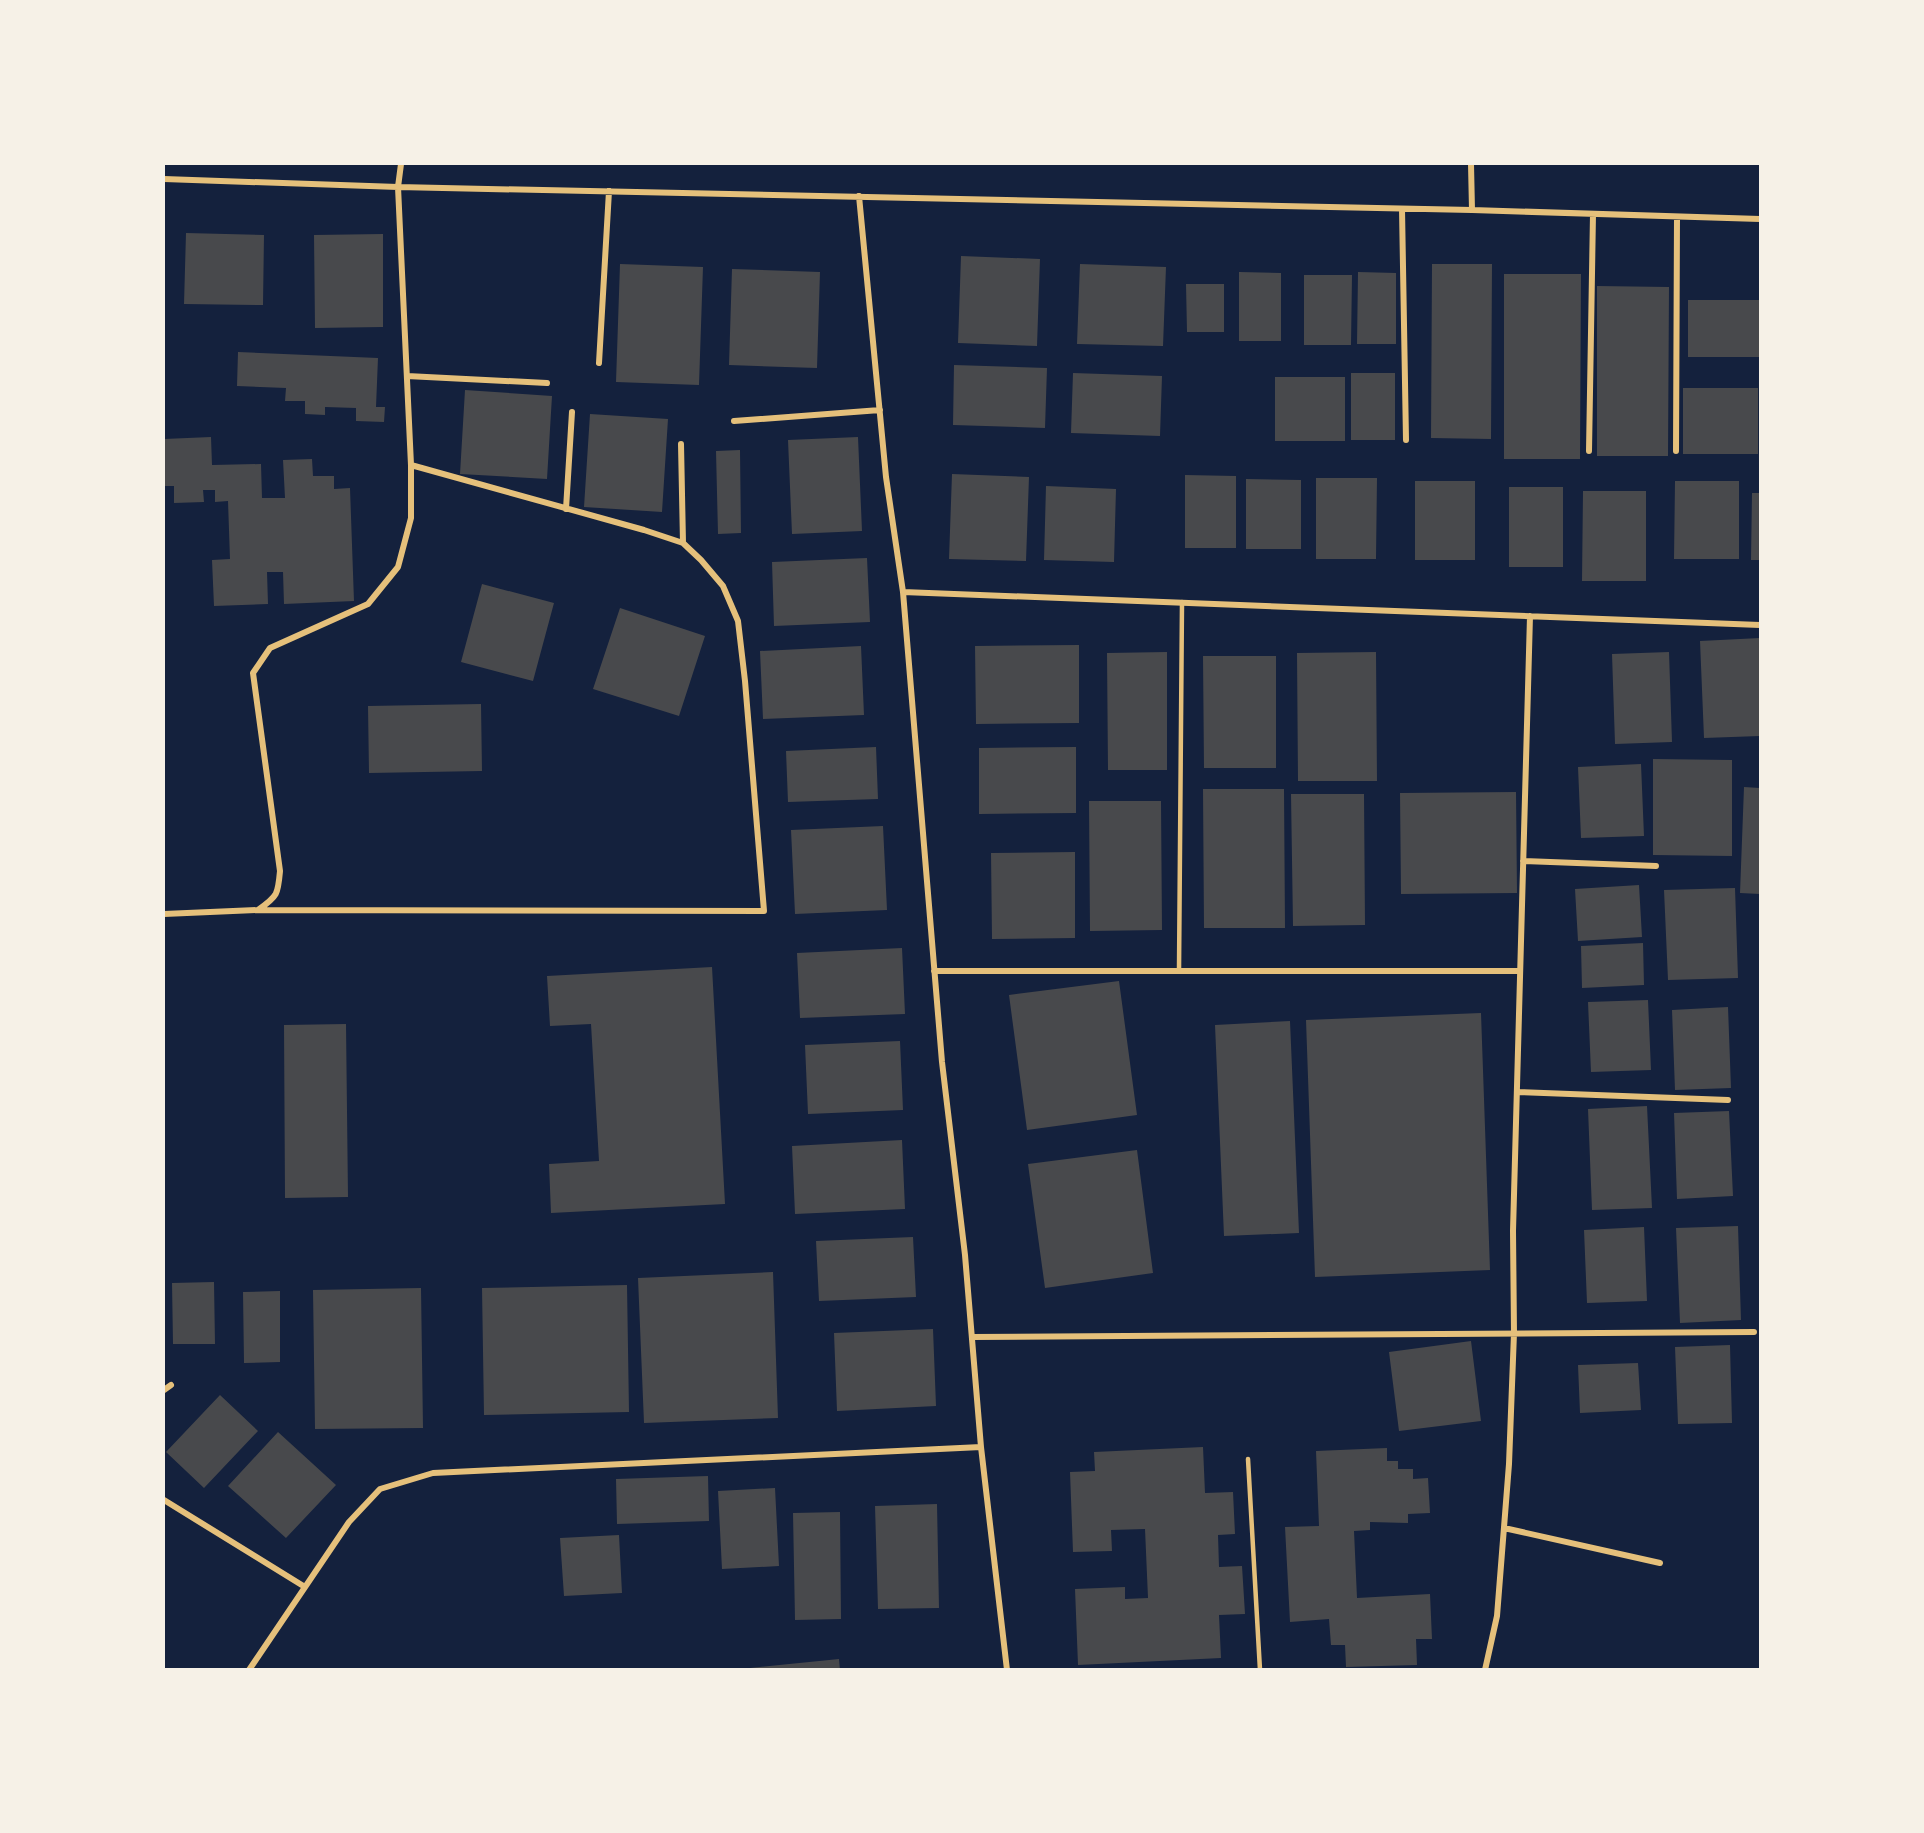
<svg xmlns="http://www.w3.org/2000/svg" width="1924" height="1833" viewBox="0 0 1924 1833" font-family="Lato,sans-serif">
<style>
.building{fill:#48494c}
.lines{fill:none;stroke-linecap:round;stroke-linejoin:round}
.service{stroke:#e5c07b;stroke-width:4.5}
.minor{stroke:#e5c07b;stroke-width:6}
</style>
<rect width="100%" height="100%" fill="#14213d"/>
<path class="building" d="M186 233 264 235 263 305 184 304Z
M383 234V327L315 328 314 235Z
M961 256 1040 259 1037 346 958 343Z
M620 264 703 267 699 385 616 382Z
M1080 264 1166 267 1163 346 1077 344Z
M1432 264H1492L1491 439 1431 438Z
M732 269 820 272 817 368 729 365Z
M1239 272 1281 273V341H1239Z
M1358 272 1396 273V344H1357Z
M1504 274H1581L1580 459H1504Z
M1304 275H1352L1351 345H1304Z
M1186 284H1224V332H1187Z
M1597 286 1669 287 1668 456H1597Z
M1688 300H1760V357H1688Z
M238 352 378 358 376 407H385L384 422 356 421V408L325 407V415L305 414V401H285L286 388 237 386Z
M954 365 1047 368 1045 428 953 425Z
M1073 373 1162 376 1160 436 1071 433Z
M1351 373H1395V440H1351Z
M1275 377H1345V441H1275Z
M1683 388H1758V454H1683Z
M465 390 552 396 547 479 460 474Z
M590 414 668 419 662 512 584 507Z
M211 437 212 465 261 464 262 498H285L283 460 312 459 313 476H334V489L350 488 354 601 284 604 283 572H267L268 604 214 606 212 560 230 559 228 501 215 502V490H203L204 502 174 503V486H164V439Z
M858 437 862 531 792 534 788 440Z
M740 450 741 533 718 534 716 451Z
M952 474 1029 477 1026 561 949 559Z
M1185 475 1236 476V548H1185Z
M1316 478H1377L1376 559H1316Z
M1246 479 1301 480V549H1246Z
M1415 481H1475V560H1415Z
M1675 481H1739V559H1674Z
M1046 486 1116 489 1114 562 1044 560Z
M1509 487H1563V567H1509Z
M1583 491H1646V581H1582Z
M1752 493H1760V560H1751Z
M867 558 870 622 774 626 772 562Z
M482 584 554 603 533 681 461 662Z
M620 608 705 636 679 716 593 689Z
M1760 638V736L1704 738 1700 641Z
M1079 645V723L976 724 975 646Z
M861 646 864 715 763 719 760 651Z
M1167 652V770H1108L1107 653Z
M1376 652 1377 781H1298L1297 653Z
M1669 652 1672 742 1615 744 1612 654Z
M1203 656H1276V768H1204Z
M481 704 482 771 369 773 368 706Z
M876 747 878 799 788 802 786 751Z
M1076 747V813L979 814V748Z
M1653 759 1732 760V856L1653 855Z
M1641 764 1644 836 1581 838 1578 767Z
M1744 787 1760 788V894L1740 893Z
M1203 789H1284L1285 928H1204Z
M1516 792 1517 893 1401 894 1400 793Z
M1291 794H1364L1365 925 1293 926Z
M1089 801H1161L1162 930 1090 931Z
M883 826 887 910 795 914 791 830Z
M1075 852V938L992 939 991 853Z
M1639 885 1642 937 1578 941 1575 889Z
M1735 888 1738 978 1668 980 1664 890Z
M1643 943 1644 985 1582 988 1581 946Z
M902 948 905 1014 800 1018 797 953Z
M712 967 725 1204 551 1213 549 1164 599 1161 591 1024 550 1026 547 976Z
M1119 981 1137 1115 1027 1130 1009 995Z
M1648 1000 1651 1070 1591 1072 1588 1002Z
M1728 1007 1731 1088 1675 1090 1672 1010Z
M1481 1013 1490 1270 1315 1277 1306 1020Z
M1290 1021 1299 1233 1224 1236 1215 1025Z
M346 1024 348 1197 285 1198 284 1025Z
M900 1041 903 1110 808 1114 805 1045Z
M1647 1106 1652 1208 1592 1210 1588 1109Z
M1729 1111 1733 1196 1677 1199 1674 1113Z
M902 1140 905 1209 795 1214 792 1146Z
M1137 1150 1153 1273 1045 1288 1028 1164Z
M1738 1226 1741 1320 1680 1323 1676 1228Z
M1644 1227 1647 1301 1587 1303 1584 1230Z
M913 1237 916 1297 819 1301 816 1241Z
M773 1272 778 1418 644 1423 638 1278Z
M214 1282 215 1344H173L172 1283Z
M627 1285 629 1412 484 1415 482 1288Z
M421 1288 423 1428 315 1429 313 1290Z
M280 1291V1362L244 1363 243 1292Z
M933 1329 936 1406 837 1411 834 1333Z
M1471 1341 1481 1421 1399 1431 1389 1352Z
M1730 1345 1732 1423 1678 1424 1675 1347Z
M1638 1363 1641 1410 1580 1413 1578 1365Z
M220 1395 258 1431 204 1488 166 1452Z
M278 1432 336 1485 286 1538 228 1486Z
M1203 1447 1205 1493 1233 1492 1235 1534 1218 1535 1219 1567 1242 1566 1245 1614 1219 1615 1221 1658 1078 1665 1075 1589 1125 1587V1599L1148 1598 1145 1529 1111 1530 1112 1551 1073 1552 1070 1472 1095 1471 1094 1452Z
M1387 1448V1461H1398V1469H1413V1479L1428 1478 1430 1513 1408 1514V1523L1370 1522V1530L1354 1531 1357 1598 1430 1594 1432 1639H1416L1417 1665 1346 1667 1345 1645H1331L1329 1619 1290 1622 1285 1527 1319 1526 1316 1451Z
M708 1476 709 1521 617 1524 616 1479Z
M775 1488 779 1566 722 1569 718 1491Z
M937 1504 939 1608 878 1609 875 1506Z
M840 1512 841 1619 795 1620 793 1513Z
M619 1535 622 1593 564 1596 560 1538Z
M839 1659 840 1670H750V1668Z"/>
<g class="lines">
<path class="service" d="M1179 971 1182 602
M1248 1459 1260 1670"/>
<path class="minor" d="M1471 164 1472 210
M164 179 398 187 1472 210 1760 219
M859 196 886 477 903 592 942 1062 965 1255 981 1447 1007 1670
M1402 209 1406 440
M599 363 609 191
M407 376 547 383
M734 421 880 410
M681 444 683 543
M1589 451 1593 214
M1676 451 1677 217
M566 509 572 412
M903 592 1760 625
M1523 861 1656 866
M258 910 764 911 745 681 738 621 723 586 701 560 683 543 644 530 411 465
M164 914 258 910C278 896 278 894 280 871L253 673 270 648 368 604 398 567 411 518V465L398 187 401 164
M934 971H1520
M1517 1092 1728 1100
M972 1337 1754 1332
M164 1390 171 1385
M164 1500 305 1587
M1504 1528 1660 1563
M249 1670 349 1522 380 1489 433 1473 981 1447
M1485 1670 1497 1616 1509 1464 1514 1333 1513 1231 1530 616"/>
</g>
<rect width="1924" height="1833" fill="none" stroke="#f6f1e7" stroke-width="330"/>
</svg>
